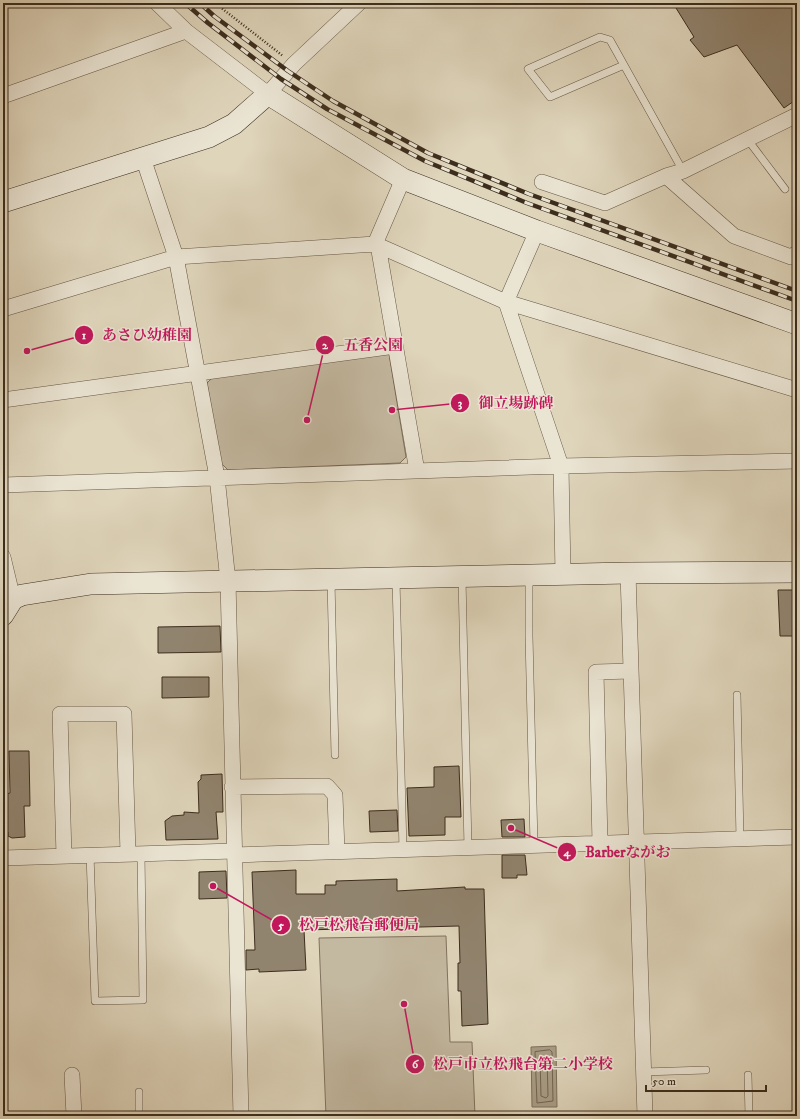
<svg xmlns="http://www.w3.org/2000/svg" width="800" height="1119" viewBox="0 0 800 1119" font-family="'IM FELL DW Pica','Noto Serif JP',serif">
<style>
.green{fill:#c3b8a0;stroke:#80725e}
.water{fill:#a89c85;stroke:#7d705b}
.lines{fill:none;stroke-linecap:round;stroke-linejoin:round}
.shore{stroke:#726451;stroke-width:1}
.building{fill:#91846f;stroke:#3d2d1d}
.lane-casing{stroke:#665744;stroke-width:8}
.street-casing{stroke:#665744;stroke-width:16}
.secondary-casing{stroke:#3d2d1d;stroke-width:22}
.path{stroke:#3d2d1d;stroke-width:2.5;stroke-dasharray:1 2;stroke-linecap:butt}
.lane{stroke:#eae4d3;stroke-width:7}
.street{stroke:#eae4d3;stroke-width:15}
.secondary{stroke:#eae4d3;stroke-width:21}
.rail-casing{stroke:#3d2d1d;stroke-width:4.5}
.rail{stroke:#eae4d3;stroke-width:3;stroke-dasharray:9;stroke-linecap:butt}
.leader{fill:none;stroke:#c2185b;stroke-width:1.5}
.callout-dot{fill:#c2185b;stroke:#eae4d3;stroke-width:1.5}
.mark-label{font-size:12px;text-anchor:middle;font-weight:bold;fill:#fff}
.callout-label{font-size:15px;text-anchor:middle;font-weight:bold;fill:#c2185b;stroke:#eae4d3;stroke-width:3;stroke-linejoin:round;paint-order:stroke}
</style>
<rect width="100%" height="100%" fill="#dfd5bb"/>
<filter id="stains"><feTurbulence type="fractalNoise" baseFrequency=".005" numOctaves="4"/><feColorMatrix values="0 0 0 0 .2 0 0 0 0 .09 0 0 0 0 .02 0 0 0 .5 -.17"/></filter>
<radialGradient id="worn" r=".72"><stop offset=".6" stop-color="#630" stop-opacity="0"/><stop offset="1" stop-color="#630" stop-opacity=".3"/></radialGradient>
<path class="green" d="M389 354 406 457 400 463 228 470 220 462 207 383 213 377Z
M446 936 450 1042H472L475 1116H326L319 938Z"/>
<path class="water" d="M556 1046 557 1107H532L531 1047Z"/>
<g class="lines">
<path class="shore" d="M550 1050 552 1052 553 1101 537 1103 535 1052Z
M542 1056 547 1057 548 1096 546 1098 541 1096 540 1058Z"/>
</g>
<path class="building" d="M686 3H797V99L784 108 737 45 704 57 690 40 694 37 676 8Z
M778 590H795L797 636H780Z
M220 626 221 652 158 653V627Z
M162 677H209V697L162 698Z
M9 751H29L30 806H24L25 837 12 838 8 836V832H6V794L10 793Z
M459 766 461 817H445V835L409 836 407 788 434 787V767Z
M222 774 223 812H216L218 839 166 840 165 821 172 816 184 815V812L199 813 198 782 201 779V775Z
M397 810 398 831 370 832 369 811Z
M524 819 525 837H502L501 820Z
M502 855H525L527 875H517V878H502Z
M296 870V894H325V885H336V881L397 879V891L465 887V889H484L488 1024 462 1026 461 991H458V963H460L459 926 304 930 306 970 259 972V969L246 970V950H255L252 872Z
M226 871 227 898 199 899V872Z"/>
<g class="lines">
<defs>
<path id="lane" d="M624 65 550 97 528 69 600 37 610 40 683 171
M748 140 785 189
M462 578 468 848
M529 578V636L534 845
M396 580 403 850
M331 581 335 755
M737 695 740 839
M90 854 95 1001 143 1000 141 854
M643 1072 706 1070
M748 1075 749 1116
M139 1092V1116"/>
<path id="street" d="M157 3 186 31 268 94 294 64 359 3
M3 96 186 31
M143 158 176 257 217 477 228 581 241 1116
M666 176 734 236 791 257 797 253
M542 182 605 203 666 176 683 171 797 115
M537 231 506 302 561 466 563 574
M375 244 403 179
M378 245 417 471
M3 309 176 257 375 244 506 302 797 390
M3 400 395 346
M3 485 561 466 797 461
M3 557 13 599
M628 573 645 1116
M232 787 327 786 335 795 337 852
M600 843 596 672 631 671
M234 855 797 837
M64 856 60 714H124L128 854
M3 858 234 851
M72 1075 74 1116"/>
<path id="secondary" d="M3 202 209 137 234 124 268 94 403 179 537 231 797 324
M3 615 13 599 22 595 91 584 628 573 797 572"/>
</defs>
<use href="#lane" class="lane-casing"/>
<use href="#street" class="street-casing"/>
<use href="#secondary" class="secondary-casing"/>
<path class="path" d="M215 3 283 56"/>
<use href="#lane" class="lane"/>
<use href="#street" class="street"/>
<use href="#secondary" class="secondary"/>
<defs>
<path id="rail" d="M185 3 208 23 281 79 327 109 425 161 527 203 797 301
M200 3 214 16 288 71 333 101 428 153 529 194 797 291"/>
</defs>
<use href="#rail" class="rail-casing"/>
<use href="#rail" class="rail"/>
</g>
<path class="leader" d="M27 351L84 335M307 420L325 345M392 410L460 403M511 828L567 852M213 886L281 925M404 1004L415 1064"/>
<g class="callout-dot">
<circle cx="27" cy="351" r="4"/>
<circle cx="307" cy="420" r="4"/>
<circle cx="392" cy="410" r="4"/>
<circle cx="511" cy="828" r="4"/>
<circle cx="213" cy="886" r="4"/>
<circle cx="404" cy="1004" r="4"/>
<circle cx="84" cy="335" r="10"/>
<circle cx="325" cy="345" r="10"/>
<circle cx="460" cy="403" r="10"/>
<circle cx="567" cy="852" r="10"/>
<circle cx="281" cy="925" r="10"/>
<circle cx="415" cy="1064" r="10"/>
</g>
<g class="mark-label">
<text x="84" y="339">1</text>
<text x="325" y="349">2</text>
<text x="460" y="407">3</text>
<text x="567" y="856">4</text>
<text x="281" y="929">5</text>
<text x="415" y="1068">6</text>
</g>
<g class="callout-label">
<text x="147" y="340">あさひ幼稚園</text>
<text x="373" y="350">五香公園</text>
<text x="516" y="408">御立場跡碑</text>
<text x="628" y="857">Barberながお</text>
<text x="359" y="930">松戸松飛台郵便局</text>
<text x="523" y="1069">松戸市立松飛台第二小学校</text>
</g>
<rect width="800" height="1119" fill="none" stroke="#dfd5bb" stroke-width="16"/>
<rect x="4" y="4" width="792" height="1111" fill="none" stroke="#3d2d1d" stroke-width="2"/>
<rect x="8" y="8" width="784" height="1103" fill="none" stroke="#3d2d1d"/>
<path d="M646 1085v6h120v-6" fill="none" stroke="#3d2d1d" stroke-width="2"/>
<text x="652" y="1085" font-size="12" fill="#3d2d1d" stroke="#eae4d3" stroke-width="3" paint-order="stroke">50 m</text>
<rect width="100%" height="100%" filter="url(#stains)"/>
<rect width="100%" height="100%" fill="url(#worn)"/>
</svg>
